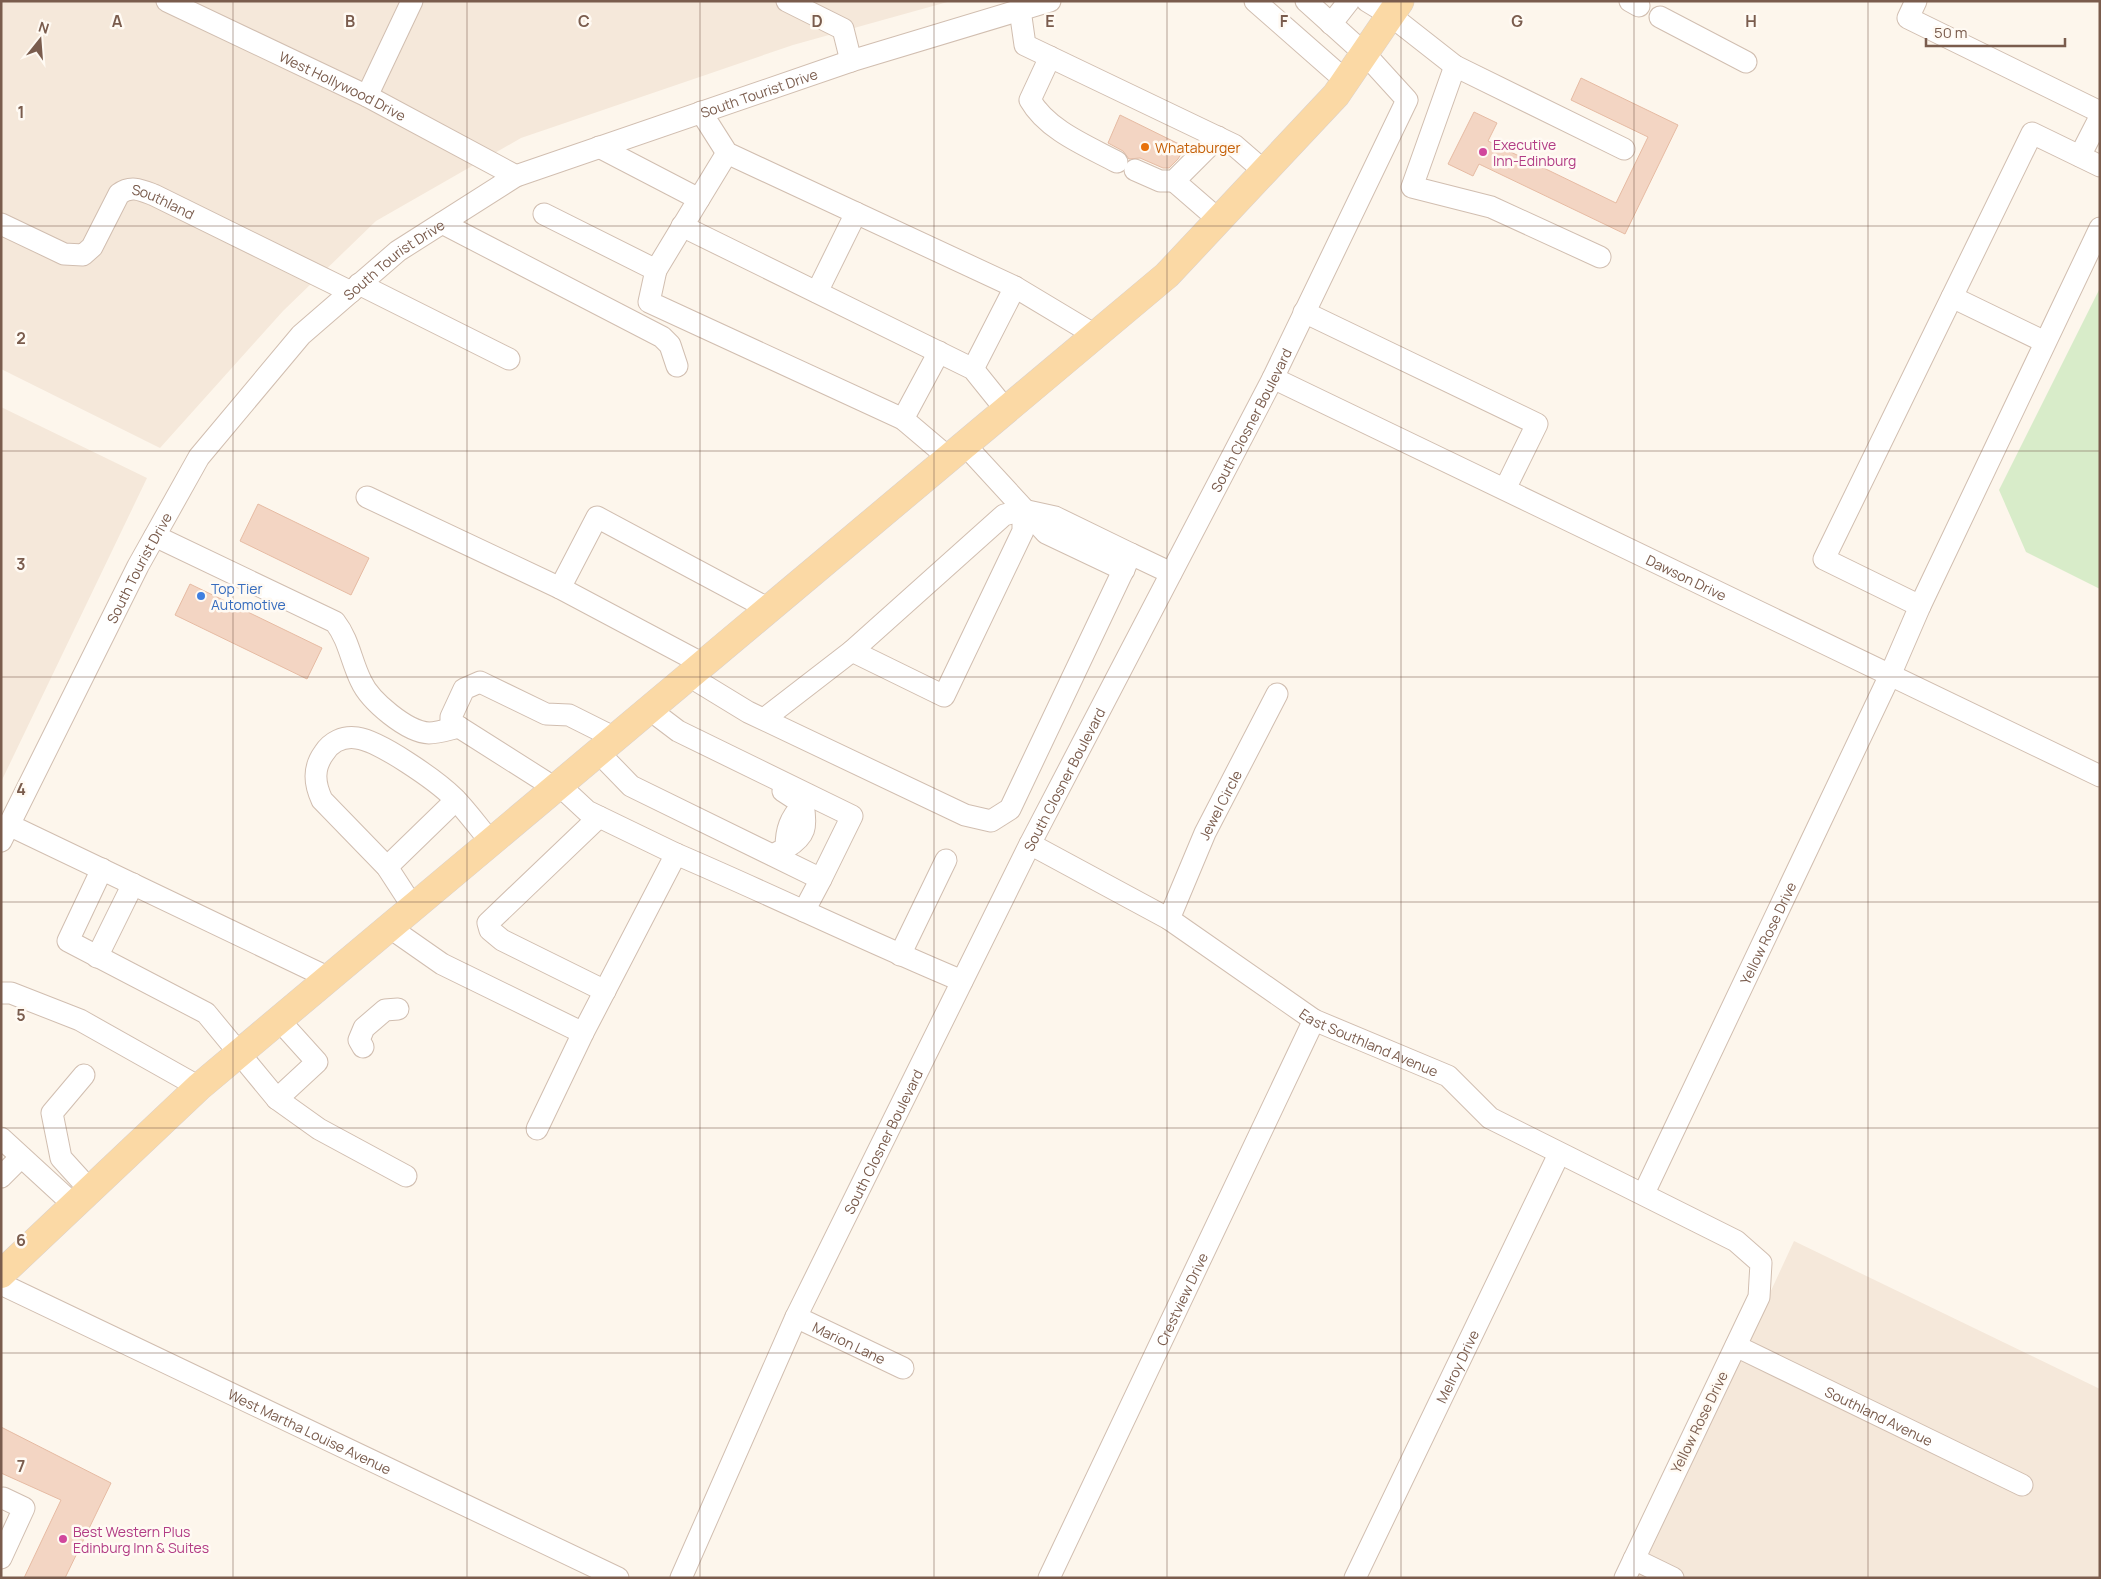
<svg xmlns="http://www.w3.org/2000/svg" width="2101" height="1579" viewBox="0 0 2101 1579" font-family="Manrope,sans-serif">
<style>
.residential{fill:#f5e8da}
.green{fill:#d8ecc9}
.building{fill:#f3d5c3;stroke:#e6bba3}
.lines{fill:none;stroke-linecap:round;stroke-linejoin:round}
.minor-casing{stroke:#d1beb0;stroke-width:23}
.major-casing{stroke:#dad1cd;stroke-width:29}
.minor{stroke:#fff;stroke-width:21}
.major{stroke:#fbd9a5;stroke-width:28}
.grid{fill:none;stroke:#7a5c4d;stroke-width:1;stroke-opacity:0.55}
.food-dot{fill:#e8710a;stroke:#fffaf3;stroke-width:2}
.hotel-dot{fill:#d1479c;stroke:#fffaf3;stroke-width:2}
.shop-dot{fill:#3f7fe0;stroke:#fffaf3;stroke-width:2}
.labels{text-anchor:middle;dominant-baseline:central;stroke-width:5;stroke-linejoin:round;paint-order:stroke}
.street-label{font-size:14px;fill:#7a5c4d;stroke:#fffaf3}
.hotel-label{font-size:14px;fill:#b23c85;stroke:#fffaf3;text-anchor:start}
.food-label{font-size:14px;fill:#c56008;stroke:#fffaf3;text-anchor:start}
.shop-label{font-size:14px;fill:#366cbe;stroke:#fffaf3;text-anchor:start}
.grid-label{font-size:16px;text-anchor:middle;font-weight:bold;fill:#7a5c4d;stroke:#fffaf3;stroke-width:5;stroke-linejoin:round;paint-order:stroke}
</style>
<rect width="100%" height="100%" fill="#fdf6ec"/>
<path class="residential" d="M1 1H951L793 45 521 138 376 221 283 311 160 448 1 369Z
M1 407 147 478 1 782Z
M1794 1241 2100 1389V1578H1638Z"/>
<path class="green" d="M2100 288V589L2026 552 1999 490Z"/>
<path class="building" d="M1581 78 1678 125 1625 234 1479 164 1473 176 1448 164 1474 112 1497 123 1488 141 1616 203 1648 137 1571 100Z
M1120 115 1185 147 1178 159 1169 168H1163L1140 158 1129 159 1123 151 1108 143Z
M258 504 369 558 351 595 240 541Z
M190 584 322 648 307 679 175 615Z
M1 1427 111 1483 65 1578H24L61 1500 1 1473Z"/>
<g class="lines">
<defs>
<g id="minor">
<path id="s1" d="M167 1 367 96 516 176"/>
<path d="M787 1 843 29 851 61"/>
<path d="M1255 1 1346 81"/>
<path d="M1367 1 1390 15 1455 66 1624 149"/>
<path d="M1630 1 1639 6"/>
<path d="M1916 1 1908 18 2100 112"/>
<path d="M1020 10 1025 45 1234 145 1264 171"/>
<path d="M1660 17 1746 62"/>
<path d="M1331 24 1349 1"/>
<path d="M1050 57 1030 100C1047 130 1087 146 1117 162"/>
<path d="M1455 66 1412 187 1491 207 1600 257"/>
<path d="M367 96 412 1"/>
<path d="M701 112 727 153 1015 287"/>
<path d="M599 147 699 199 656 270"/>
<path d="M2080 156 2100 117"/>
<path d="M1135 170 1160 181H1174L1218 137"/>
<path d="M1174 181 1219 220"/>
<path d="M699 199 727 153"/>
<path d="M544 214 656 270 649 302 903 419 949 458"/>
<path d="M442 223 662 337 670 345 677 366"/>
<path id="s2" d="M1 224 64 254 83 255 92 247 119 194C131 185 141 190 154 195L351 292"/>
<path d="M682 226 973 369 1006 410"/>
<path d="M359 284 509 359"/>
<path d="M817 292 856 213"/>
<path d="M1952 297 2045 342"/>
<path d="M1304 312 1537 424 1505 489"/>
<path d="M973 369 1015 287 1095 335"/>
<path id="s3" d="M1273 378 2100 776"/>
<path d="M903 419 939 352"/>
<path d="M965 445 1046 533 1124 570"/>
<path d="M367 497 560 588"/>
<path d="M155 536 335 622C349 640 351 661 361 681 370 701 407 732 429 733 438 733 450 729 459 727"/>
<path d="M1131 554 1171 573"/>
<path d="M1920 606 2100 228"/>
<path d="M703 664 560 588 597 517 769 609"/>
<path d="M689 676 748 712 965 815 991 821 1010 809 1131 554 1055 517 1023 510 1004 515 852 651 944 696 1023 531V510"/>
<path d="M764 719 852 651"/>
<path d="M598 752 631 786 821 879 852 816 678 731 649 709"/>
<path d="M555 788 451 722V717L464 689 480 682 546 714 569 715 615 738"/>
<path d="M599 817 488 923 490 930 502 940 605 991"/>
<path d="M9 825 329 978"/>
<path id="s4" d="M1 841 138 566 199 457 301 335 398 251 516 176 851 61 1050 1"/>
<path id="s5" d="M1030 844 1169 919 1314 1020 1448 1076 1490 1118 1736 1241 1761 1263 1759 1297 1625 1578"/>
<path d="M786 848C806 836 807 827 803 804"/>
<path d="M676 854C772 895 866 941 962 981"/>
<path d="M773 855 786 848C786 829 790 819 803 804L783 791"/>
<path d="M387 867 456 800"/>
<path d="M102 869 68 941 206 1013 277 1099 317 1062 279 1020"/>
<path d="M413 907 387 867 322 800C314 783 313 768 324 753 331 742 343 736 357 738 380 741 437 781 454 798 467 811 479 828 491 842"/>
<path d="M804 911 821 879"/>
<path id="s6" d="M1169 919 1205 833 1277 694"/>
<path d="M389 927 442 964 583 1033 676 854 587 811 559 785"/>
<path d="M900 955 946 860"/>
<path d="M97 957 133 884"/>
<path d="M1 993H11L80 1020 199 1087"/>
<path d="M363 1047 359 1040 364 1028 385 1010 398 1009"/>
<path d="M84 1075 52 1113 61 1158 90 1190"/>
<path d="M277 1099 319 1129 406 1176"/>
<path d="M537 1129 583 1033"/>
<path d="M1 1138 74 1205"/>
<path d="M1 1177 21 1157"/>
<path id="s7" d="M1644 1193 1891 673 1920 606 1824 559 2032 133 2100 166"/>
<path id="s8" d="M1 1284 618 1578"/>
<path id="s9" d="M796 1317 903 1368"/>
<path id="s10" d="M1736 1346 2022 1485"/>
<path d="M1 1558 24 1508 3 1498"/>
<path d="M1634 1559 1673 1578"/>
<path id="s11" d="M681 1578 796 1317 1030 844 1273 378 1407 100 1366 55 1306 1"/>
<path id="s12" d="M1049 1578 1314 1020"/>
<path id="s13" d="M1355 1578 1559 1154"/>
</g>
<path id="major" d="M1 1274 199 1087 1167 275 1336 95 1400 1"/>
</defs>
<use href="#minor" class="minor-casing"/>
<use href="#major" class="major-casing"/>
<use href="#minor" class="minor"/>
<use href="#major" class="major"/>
</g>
<path class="grid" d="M233 1V1578M467 1V1578M700 1V1578M934 1V1578M1167 1V1578M1401 1V1578M1634 1V1578M1868 1V1578M1 226H2100M1 451H2100M1 677H2100M1 902H2100M1 1128H2100M1 1353H2100"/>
<circle class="food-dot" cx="1145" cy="147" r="5"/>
<g class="hotel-dot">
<circle cx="1483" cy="152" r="5"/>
<circle cx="63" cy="1539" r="5"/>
</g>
<circle class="shop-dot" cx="201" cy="596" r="5"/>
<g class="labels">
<g class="street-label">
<text stroke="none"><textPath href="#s1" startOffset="195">West Hollywood Drive</textPath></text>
<text stroke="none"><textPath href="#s4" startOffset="1116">South Tourist Drive</textPath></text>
<text stroke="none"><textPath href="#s2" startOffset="208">Southland</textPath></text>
<text stroke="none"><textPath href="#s4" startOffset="711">South Tourist Drive</textPath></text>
<text stroke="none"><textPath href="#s11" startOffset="1291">South Closner Boulevard</textPath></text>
<text stroke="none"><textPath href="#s4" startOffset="306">South Tourist Drive</textPath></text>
<text stroke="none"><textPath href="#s3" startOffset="459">Dawson Drive</textPath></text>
<text stroke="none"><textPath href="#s11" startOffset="886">South Closner Boulevard</textPath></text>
<text stroke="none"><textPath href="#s6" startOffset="125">Jewel Circle</textPath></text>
<text stroke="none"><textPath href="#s7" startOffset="288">Yellow Rose Drive</textPath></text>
<text stroke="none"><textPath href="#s5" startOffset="394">East Southland Avenue</textPath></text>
<text stroke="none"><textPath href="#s11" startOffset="481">South Closner Boulevard</textPath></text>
<text stroke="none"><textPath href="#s12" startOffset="309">Crestview Drive</textPath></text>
<text stroke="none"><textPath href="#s9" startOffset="59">Marion Lane</textPath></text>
<text stroke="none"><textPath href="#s13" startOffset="235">Melroy Drive</textPath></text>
<text stroke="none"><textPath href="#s10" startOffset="159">Southland Avenue</textPath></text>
<text transform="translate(1699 1422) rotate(-64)">Yellow Rose Drive</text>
<text stroke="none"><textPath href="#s8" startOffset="342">West Martha Louise Avenue</textPath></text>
</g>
<g class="hotel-label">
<text x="1493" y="144">Executive<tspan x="1493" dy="16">Inn-Edinburg</tspan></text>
<text x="73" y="1531">Best Western Plus<tspan x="73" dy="16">Edinburg Inn &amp; Suites</tspan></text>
</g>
<g class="food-label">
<text x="1155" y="147">Whataburger</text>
</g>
<g class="shop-label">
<text x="211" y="588">Top Tier<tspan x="211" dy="16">Automotive</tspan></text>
</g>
</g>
<g class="grid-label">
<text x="117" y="27">A</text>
<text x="350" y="27">B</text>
<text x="584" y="27">C</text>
<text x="817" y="27">D</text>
<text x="1050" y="27">E</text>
<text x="1284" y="27">F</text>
<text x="1517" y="27">G</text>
<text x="1751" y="27">H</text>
<text x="21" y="118">1</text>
<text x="21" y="344">2</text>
<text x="21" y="570">3</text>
<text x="21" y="795">4</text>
<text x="21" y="1021">5</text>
<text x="21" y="1246">6</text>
<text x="21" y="1472">7</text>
</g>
<rect width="2101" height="1579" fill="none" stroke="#7a5c4d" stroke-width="5"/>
<g transform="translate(40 40) rotate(17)" stroke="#fffaf3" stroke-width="4" paint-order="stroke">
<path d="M0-4L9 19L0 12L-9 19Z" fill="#7a5c4d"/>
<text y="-8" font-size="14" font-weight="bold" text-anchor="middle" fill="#7a5c4d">N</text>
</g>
<path d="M1926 38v8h139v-8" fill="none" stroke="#7a5c4d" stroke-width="2.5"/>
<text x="1934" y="38" font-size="15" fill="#7a5c4d" stroke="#fffaf3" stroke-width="4" paint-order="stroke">50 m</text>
</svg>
